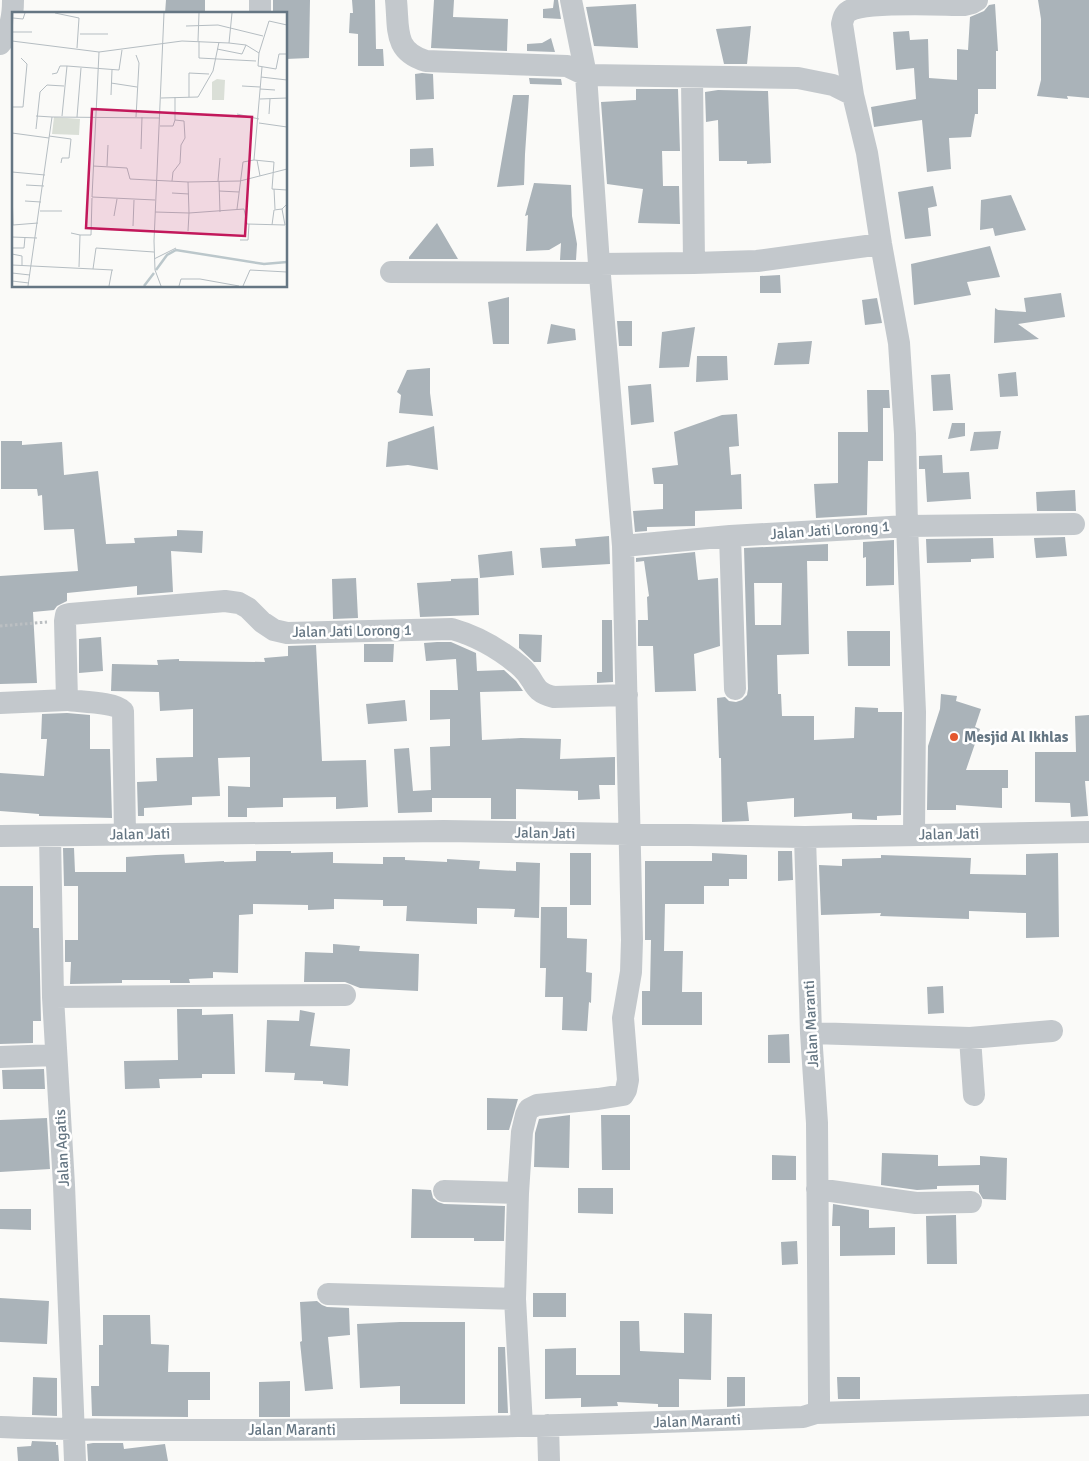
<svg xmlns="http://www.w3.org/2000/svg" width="1089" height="1461" viewBox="0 0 1089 1461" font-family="Signika,sans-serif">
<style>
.building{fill:#aab3b9;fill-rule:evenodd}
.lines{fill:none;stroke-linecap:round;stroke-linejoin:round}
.path{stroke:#bbbfc2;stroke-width:3;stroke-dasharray:2.5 2.5;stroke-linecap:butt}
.minor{stroke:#c3c8cc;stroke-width:22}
.poi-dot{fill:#e4572e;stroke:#fff;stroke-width:2}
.labels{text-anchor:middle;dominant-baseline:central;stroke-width:5;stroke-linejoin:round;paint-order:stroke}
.street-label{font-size:15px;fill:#657683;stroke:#fff}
.poi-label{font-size:15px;font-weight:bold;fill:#657683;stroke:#fff;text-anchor:start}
.inset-river{fill:none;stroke:#bbc7cb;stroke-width:2.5}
.inset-road{fill:none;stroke:#b5bdc2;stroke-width:1}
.view{fill:#c2185b;fill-opacity:0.15;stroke:#c2185b;stroke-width:2.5}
.inset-edge{fill:none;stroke:#657683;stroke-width:2.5}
</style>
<rect width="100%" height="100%" fill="#fafaf8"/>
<path class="building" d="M166 0H205V14H165Z
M273 0H310L309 58 286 59V14H273Z
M352 0H375L376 49H383L384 66H358V34L349 33 350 13H353Z
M434 0H454L453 17 508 19 507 51 431 48Z
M554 0H558L561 19 543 18V9L553 8Z
M1038 0H1089V98L1067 96 1068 99 1037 96 1041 80V19Z
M636 4 638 48 594 46 586 7Z
M995 4 998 51H996V89H978V114H975L971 137 949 138 951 169 927 172 922 120 874 127 871 107 916 99 914 68 896 70 893 32 909 31 910 40 928 39 929 78 957 80V49L968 50 970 17 984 11 989 5Z
M751 26 747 64H724L716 29Z
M551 38 555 52 527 51V44L542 43Z
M422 73 433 74 434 99 416 100 415 74Z
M529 78 561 79 562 85 530 84Z
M636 89H678L680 151H662L663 186H679L680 224 638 223 643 189 607 184 601 102 636 100Z
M718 90 768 91 771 163 747 164V161H719L718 120 706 122 705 92Z
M513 95H529L525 154 524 185 497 187Z
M433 148 434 166 410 167V149Z
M534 183 571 185 572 216 577 244 576 260H560L561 243 549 250 526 251 528 215 525 216Z
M933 186 937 206 928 208 931 236 905 239 898 192Z
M1011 195 1026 230 995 236 993 228 980 230 981 200Z
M437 223 458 259H409V257Z
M990 246 1000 277 967 282 971 295 914 305 911 264Z
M780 275 781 293H760V276Z
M1061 293 1065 317 1018 324 1039 339 994 343 995 308 998 310 1026 312 1024 298Z
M509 297V344H493L488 302Z
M877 298 882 323 865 325 862 300Z
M617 321H632V346H619Z
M551 324 575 329 576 340 547 344Z
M695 327 689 367 659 368 662 332Z
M812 341 809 364 774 365 778 343Z
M697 356H727L728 380 696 382Z
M430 368V393L433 416 399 413 401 395 397 392 407 370Z
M1016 372 1018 396 1000 397 998 374Z
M950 374 953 410 933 411 931 375Z
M651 384 654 422 631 425 628 386Z
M867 390H889L890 408H883V461H868L867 515 816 518 814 484 838 483V432H868Z
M737 414 739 446 729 447 731 475 741 474 742 509 695 511V526L647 527V531L635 532 633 511 663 509V484H654L652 468 678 465 674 432 722 415Z
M952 423H965V436L948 439Z
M434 426 438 470 408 465 386 467 388 442Z
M1001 431 998 449 970 451 974 432Z
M1 441H22V445L62 442 64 475 98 471 106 544 135 543 134 538 177 536V530L203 531 202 553 171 551 173 592 137 595V586L67 593V601L57 606 54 610 33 612 37 683 0 684V576L78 571 74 529 44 530 42 495 38 496 37 489H1Z
M942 455 943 473 969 472 971 499 927 502 925 469H919V456Z
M1075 490 1076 511H1037L1036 492Z
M609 536 610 564 542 568 540 548 576 546 575 539Z
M1065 537 1067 556 1036 558 1034 538Z
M993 538 994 558 971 559V562L927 563 926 539Z
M894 540V585L866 586V557L863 558V542Z
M828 544V561H807L809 654 777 655 778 694H781L782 716H814V740L854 738 855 707 878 708V712H902L901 815 877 816V820L852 819V813L794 817V798L747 802 749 821 722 822 721 758H719L717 698 725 697 729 701 736 702 742 700 747 695 748 689 744 548ZM754 583H782L781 625H755Z
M512 551 514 575 480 578 478 555Z
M695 552 698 580 718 578 720 646 694 654 696 691 655 692 653 646H638V620H648L647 597 649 596 644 561 636 562V558Z
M356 578 358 618 333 619 332 579Z
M478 578 479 615 420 617 417 583 451 581V579Z
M602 620H612L613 682 597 683V672H602Z
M847 631H890V666H848Z
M519 634 542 635 541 662H534L519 648Z
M101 637 103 671 79 673V639Z
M437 642H451L476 653 477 671 504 670 516 681 523 691 480 692 482 740 521 738 561 739 560 759 615 757V785H599L600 799 578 800V791L516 789V819H491V798H432V812L398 813 394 749 409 748 413 791 431 790 430 747 450 746V719L430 720V690H458L456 659 426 661 424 643Z
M364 644H394L393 662H364Z
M316 645 322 761 366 760 368 807 336 809V797L283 798V807L247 808V817H228V786L250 787V757L218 758 220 796 192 797V805L144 808V816H138L137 782 157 781 156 758 193 757V709L160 711 159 692 111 691 112 664 158 665 157 660 179 659V661L265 662 264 658 288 656V646Z
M941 694 957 696 956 701 981 709 975 727 980 729 966 770H1008V788H1002V808L956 805V810H927L928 746 940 709Z
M405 700 407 721 368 724 366 704Z
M67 713 90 715V749H110L112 818 39 816V814L0 811V773L44 776 47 739H41L42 714Z
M1089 715V781H1085L1088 816 1071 817 1070 803 1035 802V752H1076L1075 716Z
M63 848H74L75 872H126V857L156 855 184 854 185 863 224 861V862L256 861V851H291V853L333 852V863L383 864V857H405V860L447 862V859L480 861 479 869 516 871V862L540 863 539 918 514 917 515 909 477 908V924L406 921 407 906H383V900L334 899V909L308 910V905L253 904V914L239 915 238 973 213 972V978L189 979 190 983H170V980H122V983L70 984 71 962H65V940H78V886H64Z
M778 851H792L793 880 778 881Z
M570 853H591V905H570Z
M712 853 747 855V879H729V886H704V904H665L664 951H683L682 992H702V1025H642V991H650L651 940H645V861H712Z
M1058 853 1059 937 1026 938V913L969 911V919L880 916 881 913 821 915 819 865 842 866V859L881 858V855L971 858 970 874 1026 875V854Z
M0 886H33V928H39L41 1021H33V1043L0 1044Z
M541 907H567V938L587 939 586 972 592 973 591 1003 589 1002 587 1031 562 1030 563 997H545L546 968H540Z
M333 944 360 946 359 951 419 954 418 991 360 988 345 982H304L305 952 333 953Z
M943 986 944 1013 928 1014 927 987Z
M177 1009H202V1015L233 1014 235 1074H202V1078L159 1079 160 1088 125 1089 124 1061 178 1060Z
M300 1010 315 1013 310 1046 350 1049 348 1086 323 1084V1081L294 1080 295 1073 265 1072 267 1020 299 1021Z
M789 1034 790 1063H768V1035Z
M44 1069 45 1089H3L2 1070Z
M487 1098 518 1099 509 1130H487Z
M570 1115 569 1168 534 1167 535 1133 539 1119Z
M601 1115H630V1170H602Z
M47 1118 50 1169 0 1172V1120Z
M882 1153 938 1155V1166L980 1165V1156L1007 1158 1006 1200 983 1199 979 1192V1185L937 1186V1189L917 1190 881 1185Z
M772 1155 796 1156V1180H772Z
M578 1188H613V1214L578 1213Z
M412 1189 431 1190 433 1198 438 1202 444 1204 505 1206 504 1241H474V1238H411Z
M833 1204 869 1210V1228L895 1227V1255L840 1256V1226H832Z
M0 1209H31V1230L0 1229Z
M956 1215 957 1264H927L926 1216Z
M797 1241 798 1264 782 1265 781 1242Z
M533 1293H566V1317H533Z
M0 1298 49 1301 47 1344 0 1342Z
M317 1301 322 1305 327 1307 349 1308 350 1335 328 1337 333 1389 305 1391 300 1342 302 1341 300 1302Z
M684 1313 712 1314 711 1380 679 1379V1407H658V1404L617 1402 618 1406 581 1407V1398L545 1399V1349L576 1348V1375H620V1321H639L640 1351 684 1353Z
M103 1315H150L151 1344 169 1345 168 1372H210V1400H188V1417L92 1416 91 1386H99V1345H103Z
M400 1322H465V1404H400V1386L360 1388 357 1324Z
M498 1347H505L508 1413H498Z
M33 1377 57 1378V1416L32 1415Z
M727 1377H745V1406L727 1407Z
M837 1377H860V1399H838Z
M290 1381V1417H259V1382Z
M32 1441 56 1442V1445H58L59 1461H18L17 1447 31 1446Z
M93 1443H123L124 1449 165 1444 168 1461H88L87 1444Z"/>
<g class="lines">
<path class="path" d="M0 626 47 622"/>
<path class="minor" d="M260 0V14
M396 0C399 29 393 51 426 61L567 66 586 75 798 78 833 85 853 95
M977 0 972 3 964 5C940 5 866 1 849 11 844 14 843 19 842 24L853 95 867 153 881 244 899 343 905 434 907 526 1074 524
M0 44C11 32 13 16 13 0
M692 77 694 263
M599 264 694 263 757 261 881 244
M391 272 600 273
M730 536 735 689
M623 546 730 536 907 526 915 712 914 835
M67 700C80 702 115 702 123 711L125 834
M0 703 67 700 65 621 66 615 70 614 225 601 239 603 248 608 262 622 274 630 287 633 452 629C477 636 501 650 521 667 537 681 530 691 554 697L627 695
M0 836 444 831 805 837 1089 832
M50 836 53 997 64 1185 75 1461
M53 997 345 995
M811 1033 970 1038 1052 1031
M970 1038 974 1095
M0 1057 56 1055
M817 1189 916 1203 971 1202
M444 1191 518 1193
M328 1294 515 1299
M816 1413 1089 1405
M548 1425 549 1461
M522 1426 515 1299 518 1193 522 1132 526 1115 529 1109 537 1105 598 1099 623 1095 626 1090 628 1080 623 1018 631 972 632 940 623 546 599 264 586 75 571 0
M0 1427C87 1431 175 1430 262 1430 443 1429 623 1424 803 1417L816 1413 819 1408V1399L817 1123 811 1033 805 837"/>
</g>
<circle class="poi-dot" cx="954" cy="737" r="5"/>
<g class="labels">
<g class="street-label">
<text transform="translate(830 530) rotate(-4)">Jalan Jati Lorong 1</text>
<text transform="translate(352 631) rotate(-1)">Jalan Jati Lorong 1</text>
<text transform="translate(545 833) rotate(1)">Jalan Jati</text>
<text transform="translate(140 834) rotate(-1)">Jalan Jati</text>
<text transform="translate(949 834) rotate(-1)">Jalan Jati</text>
<text transform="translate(811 1024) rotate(-93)">Jalan Maranti</text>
<text transform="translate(62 1148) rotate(-93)">Jalan Agatis</text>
<text transform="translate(697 1421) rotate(-2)">Jalan Maranti</text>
<text x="292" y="1430">Jalan Maranti</text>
</g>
<g class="poi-label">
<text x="964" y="737">Mesjid Al Ikhlas</text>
</g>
</g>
<g transform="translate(12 12)">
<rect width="275" height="275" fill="#fafaf8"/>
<path d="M205 67 213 68 212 88H200V70ZM42 105 68 107 67 123 40 122Z" fill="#dadfd7"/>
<path class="inset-river" d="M144 258 155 243 164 238 252 252 275 250M132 274 142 261"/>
<path class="inset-road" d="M43 1 67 6 65 36M1 6 11 7 13 1M174 14 206 13 251 24M1 20H20M68 22H96M0 25 1 1M0 29 87 40 170 29 217 31 234 33 247 41 246 54 264 57 267 42H275M186 29 187 1M187 29V46L244 49M217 31 220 1M205 37 230 42 234 33M87 40 80 185 143 188M247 41 257 9 275 13M250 55 242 148 262 150 260 177 275 178M40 62 45 61 48 54H55M249 65 275 68M99 71 125 75M230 74 248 75M248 77 263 78M99 83 100 58M177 85V61L197 62M149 86 186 85 201 59 207 30M248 87 275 86M0 95H11L15 52 9 46M225 102 247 107M257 102 258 87M24 104 40 105M50 104 55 54 107 58 110 38M65 105 69 56M124 105 127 51 124 43M247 111 275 115M148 114H161L163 108M24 117 28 80 35 73 52 74M0 121 37 126M37 124 59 127 57 146H50L49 151M129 137 130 105M245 148 248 164M81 154 115 156 118 167 176 170 228 169 275 157M95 154 96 133M0 160 33 163M160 169 161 160 168 151 169 133 173 126 172 109 163 108V85M206 169 208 146M207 169 208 200M14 173 32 174M0 177 1 213M262 177 263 197M207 179 227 180M160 181 177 182M13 189 29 190M225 197 231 150 242 148M28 199H50M143 200 177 201 176 170M102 204 105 187M1 213 26 211M260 213 262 198 270 197M121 214 122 188M176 219 177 201 232 197 235 212 273 213 270 197 275 192M59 221 68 223 67 255M68 223H79L80 186M0 225 25 226M228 228H236L237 212M0 236H12L13 225M0 242 10 244V253M142 247 164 236M0 253 81 257 84 236 142 240M81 257 101 258M0 261 18 263M0 269 17 271M16 274 40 105 148 106M97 274 100 258M149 274 143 258 142 229 152 1M167 274 169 267H188L227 274M231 274 238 258 275 260"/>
<path class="view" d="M80 97 240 105 233 224 74 216Z"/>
<rect width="275" height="275" class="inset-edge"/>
</g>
</svg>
